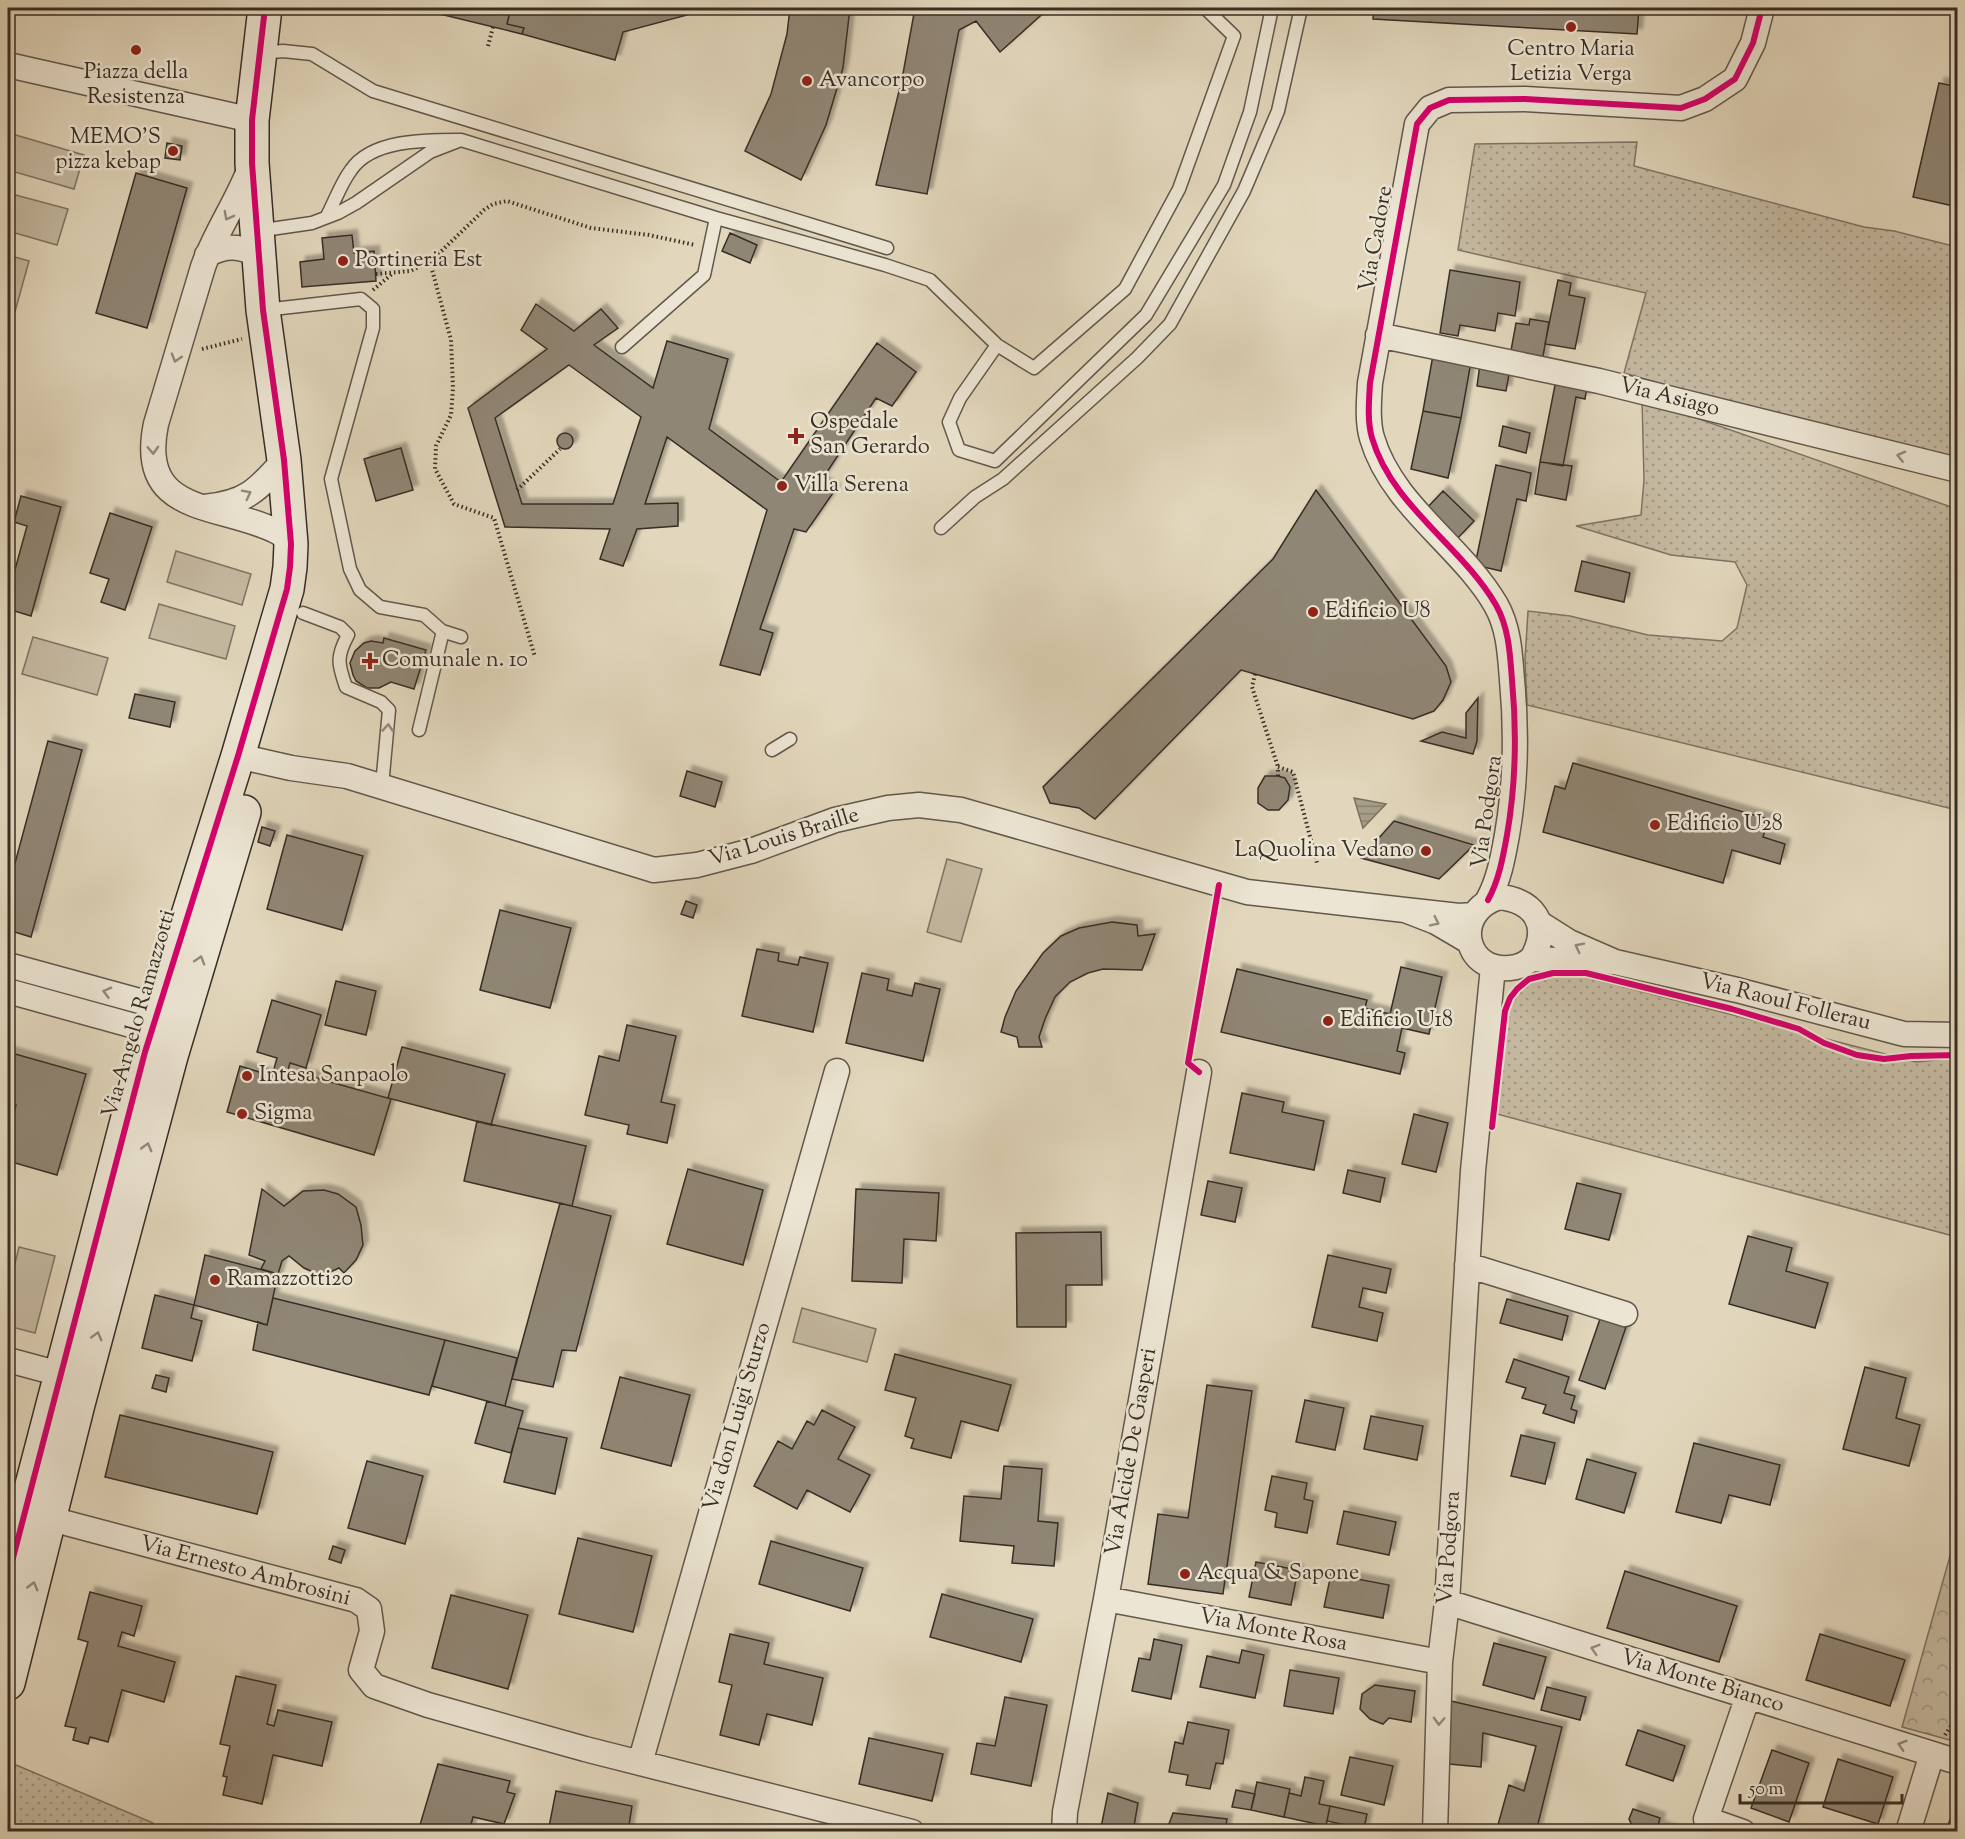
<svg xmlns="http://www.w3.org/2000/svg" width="1965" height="1839" viewBox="0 0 1965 1839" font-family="'Sorts Mill Goudy',serif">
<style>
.grass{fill:url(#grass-dots);stroke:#7e7464;stroke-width:1.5}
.park{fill:url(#park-crowns);stroke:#7e7464;stroke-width:1.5}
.pitch{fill:#c5baa2;stroke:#7e7464;stroke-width:1.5}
.water{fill:url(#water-rules);stroke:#7b7161;stroke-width:1.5}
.building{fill:#908674;stroke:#382e25;stroke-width:1.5;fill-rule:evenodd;filter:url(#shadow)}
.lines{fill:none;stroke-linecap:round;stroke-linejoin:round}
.lane-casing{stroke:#62584b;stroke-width:15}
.street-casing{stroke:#62584b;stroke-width:27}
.secondary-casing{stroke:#382e25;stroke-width:36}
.path{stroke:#382e25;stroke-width:4;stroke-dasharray:1.5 3;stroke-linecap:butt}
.lane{stroke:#ece5d3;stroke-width:12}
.street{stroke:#ece5d3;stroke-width:24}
.secondary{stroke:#ece5d3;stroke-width:33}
.cycleway-casing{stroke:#ece5d3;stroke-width:10}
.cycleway{stroke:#d6006c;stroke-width:6}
.oneway{stroke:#928a7c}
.poi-dot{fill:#8f2418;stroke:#ece5d3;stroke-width:2}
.labels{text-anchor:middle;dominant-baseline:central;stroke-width:5;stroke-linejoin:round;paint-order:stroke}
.poi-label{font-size:22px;fill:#382e25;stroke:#ece5d3;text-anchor:start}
.street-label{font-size:22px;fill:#382e25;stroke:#ece5d3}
</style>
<defs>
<pattern id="grass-dots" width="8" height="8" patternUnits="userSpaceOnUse" patternTransform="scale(1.5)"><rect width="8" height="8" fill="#c5baa2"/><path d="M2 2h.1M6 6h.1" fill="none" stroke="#a19884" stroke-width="1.8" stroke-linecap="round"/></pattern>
<pattern id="park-crowns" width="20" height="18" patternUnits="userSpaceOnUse" patternTransform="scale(1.5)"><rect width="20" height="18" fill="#c5baa2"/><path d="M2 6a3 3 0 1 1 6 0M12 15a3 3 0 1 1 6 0" fill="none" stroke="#a19884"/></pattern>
<pattern id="water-rules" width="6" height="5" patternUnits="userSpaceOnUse" patternTransform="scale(1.5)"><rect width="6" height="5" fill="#a89e89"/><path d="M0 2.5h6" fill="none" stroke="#8a8170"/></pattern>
<filter id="shadow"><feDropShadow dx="5.5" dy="-5.5" stdDeviation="1.5" flood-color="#0004"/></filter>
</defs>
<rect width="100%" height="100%" fill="#e2d7bc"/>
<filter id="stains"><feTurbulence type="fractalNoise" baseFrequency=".00333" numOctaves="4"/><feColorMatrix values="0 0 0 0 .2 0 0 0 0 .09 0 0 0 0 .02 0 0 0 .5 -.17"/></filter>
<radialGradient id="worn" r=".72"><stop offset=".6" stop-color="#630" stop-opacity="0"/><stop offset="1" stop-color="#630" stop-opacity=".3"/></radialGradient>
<path class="grass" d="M1637 142 1634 166 1864 227 1894 231 1957 247V468L1624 373 1646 293 1458 250 1475 144Z
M1642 399 1957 509V810L1527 705 1525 659 1528 611 1570 616 1648 635 1722 641 1737 628 1747 585 1735 562 1671 555 1576 526 1641 515 1644 480Z
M1566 972 1916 1062 1957 1058V1237L1497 1114 1503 1006 1533 981Z
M9 1762 153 1823 152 1831H8V1769Z"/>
<path class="park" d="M1957 1531 1958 1742H1957L1902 1727Z"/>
<path class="pitch" d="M9 133 84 155 74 189 8 170Z
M8 193 68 209 57 245 8 231Z
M8 255 29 261 8 337Z
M176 551 251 574 242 605 167 582Z
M159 604 235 626 226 659 149 638Z
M33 637 108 658 97 695 22 674Z
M947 859 982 869 961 942 927 932Z
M19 1247 55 1256 35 1333 8 1326V1292Z
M802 1308 876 1329 867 1362 793 1342Z"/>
<path class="water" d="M1354 798 1386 804 1363 828Z"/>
<path class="building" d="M415 8H511L507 24 524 28 522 34Z
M511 8H601L609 10 617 8H713L623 32 615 60 522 34 524 28 507 24Z
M790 8H850L843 68 826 125 801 180 745 151 771 94 787 34Z
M915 8H1049L1000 52 976 21 959 30 927 194 876 185 902 79Z
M1374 8H1639L1637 34 1373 19Z
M1939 83 1958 87V207L1913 197Z
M167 143 182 146 180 160 165 158Z
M136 173 187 188 147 328 96 313Z
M730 233 757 245 750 263 722 251Z
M352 235 354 253 374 251 376 281 302 287 300 262 324 259 322 238Z
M1450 270 1520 282 1515 316 1498 313 1495 331 1460 325 1458 336 1440 333Z
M1558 280 1571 283 1569 295 1585 298 1575 349 1545 344Z
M536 304 574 331 601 309 618 328 594 345 653 388 667 341 728 359 709 429 781 482 877 343 916 372 892 406 876 398 821 481 835 490 806 532 794 529 760 629 773 633 760 675 720 665 767 510 667 437 645 504 678 503V526L637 529 623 566 600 559 610 529 505 527 468 408 547 349 521 330ZM569 365 641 417 613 504H522L495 418Z
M1530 319 1549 322 1542 362 1510 356 1516 323 1529 325Z
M1433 355 1471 362 1461 418 1423 411Z
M1480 364 1510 369 1506 391 1477 386Z
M1556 380 1587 387 1585 399 1576 397 1563 466 1540 462Z
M1423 411 1461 418 1448 478 1411 469Z
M1503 426 1530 433 1526 453 1499 446Z
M557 441a8 8 0 1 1 16 0a8 8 0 1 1-16 0Z
M401 448 413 490 376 501 364 459Z
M1540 462 1572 466 1566 500 1535 494Z
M1496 465 1531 473 1526 501 1517 499 1501 571 1475 565Z
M1316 490 1446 666 1451 682 1443 700 1434 711 1413 719 1241 670 1095 819 1079 808 1050 803 1043 787 1273 559Z
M1443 491 1474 521 1457 539 1426 509Z
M21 496 61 507 31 616 8 609V595L27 526 14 522Z
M110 513 152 527 125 610 101 602 109 579 90 573Z
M1582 561 1630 573 1624 602 1575 591Z
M384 638 426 650 414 689 391 682 379 688H367L356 681 353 675 350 663 355 651 364 643 371 641 383 643Z
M135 694 175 702 170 727 129 718Z
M1478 698 1477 741 1473 754 1421 741 1442 732 1466 738V713Z
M48 741 82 750 31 937 8 930V889Z
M1573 763 1768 819 1763 837 1785 844 1780 864 1732 850 1723 883 1543 832 1555 786 1565 789Z
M687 771 722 782 715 807 680 796Z
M1265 776H1278L1285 778 1290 787 1288 800 1279 810H1268L1258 803V788Z
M1394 821 1474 845 1439 879 1361 858Z
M262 827 275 831 270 846 258 842Z
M287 835 363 856 342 930 267 909Z
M686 901 697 905 693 918 681 914Z
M500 910 571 928 550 1008 480 990Z
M1112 922 1137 925 1138 936 1155 934 1142 970 1103 969 1088 973 1070 982 1055 997 1045 1019 1039 1037 1042 1047H1019L1017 1037 1001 1032 1005 1017 1016 991 1043 953 1061 936 1079 928Z
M757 949 779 953 778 961 798 965 800 957 828 963 813 1032 742 1016Z
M1401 967 1442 977 1429 1034 1402 1028 1397 1051 1405 1053 1400 1074 1221 1032 1237 969 1367 1000 1365 1008 1390 1014Z
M862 973 889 979 887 990 912 996 915 983 940 989 923 1061 846 1043Z
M336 981 376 991 366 1035 325 1025Z
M272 1000 321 1015 306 1068 290 1063 288 1070 391 1099 374 1155 227 1112 240 1066 272 1076 277 1058 257 1052Z
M627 1025 676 1036 661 1102 675 1105 667 1143 627 1134 629 1125 585 1115 599 1056 619 1061Z
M402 1047 505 1074 491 1125 388 1098Z
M8 1052 86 1074 57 1175 8 1161V1134L16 1105 8 1102Z
M1242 1093 1284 1102 1282 1112 1324 1121 1314 1170 1230 1153Z
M1414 1114 1448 1123 1436 1172 1402 1164Z
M477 1121 586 1146 572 1206 464 1181Z
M688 1169 763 1190 743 1265 667 1244Z
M1348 1170 1385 1178 1380 1202 1343 1193Z
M1208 1181 1242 1188 1235 1222 1201 1215Z
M1577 1183 1621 1194 1609 1240 1565 1229Z
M262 1189 284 1206 303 1191 324 1190 338 1194 356 1207 361 1225 363 1245 356 1260 344 1273 339 1268 324 1275 315 1273 304 1268 289 1256 282 1261 278 1274 261 1269 265 1261 249 1255Z
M856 1189 939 1193 936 1241 904 1239 902 1283 852 1281Z
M560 1203 611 1216 576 1351 562 1350 553 1387 512 1379Z
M1101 1232 1102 1285H1066V1327H1017L1016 1233Z
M1748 1236 1792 1248 1786 1271 1828 1283 1815 1328 1729 1304Z
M205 1255 278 1274 267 1325 194 1305Z
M1328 1255 1391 1269 1386 1293 1363 1288 1359 1307 1383 1313 1377 1341 1312 1327Z
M155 1295 194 1305 191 1318 202 1321 192 1361 142 1348Z
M273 1298 445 1340 429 1395 253 1350 258 1322 267 1325Z
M1507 1299 1568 1316 1562 1340 1500 1323Z
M1600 1319 1626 1327 1605 1389 1579 1380Z
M445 1340 517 1358 505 1406 432 1386Z
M895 1354 1011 1385 998 1431 961 1421 951 1458 911 1448 914 1439 905 1436 916 1398 885 1390Z
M1514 1359 1569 1377 1564 1393 1575 1396 1571 1409 1577 1411 1574 1423 1543 1413 1546 1405 1522 1398 1526 1388 1506 1382Z
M1865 1367 1906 1378 1896 1418 1920 1425 1909 1466 1843 1449Z
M156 1375 169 1378 166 1392 152 1388Z
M620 1377 690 1395 671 1466 601 1448Z
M1207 1385 1252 1391 1223 1594 1148 1584 1158 1514 1188 1518Z
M1305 1400 1344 1408 1335 1450 1296 1442Z
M487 1401 523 1411 511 1453 475 1443Z
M822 1410 855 1427 838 1459 870 1475 850 1512 807 1490 797 1509 754 1486 778 1441 792 1449 807 1421 814 1425Z
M120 1415 273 1452 257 1514 105 1477Z
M1371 1416 1423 1426 1417 1460 1364 1449Z
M518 1428 567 1438 555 1494 504 1482Z
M1521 1435 1555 1443 1545 1484 1511 1476Z
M1694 1443 1780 1465 1770 1505 1729 1495 1721 1523 1676 1512Z
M1587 1459 1636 1473 1624 1513 1576 1499Z
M367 1461 423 1476 405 1544 348 1528Z
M1004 1466 1042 1469 1038 1521 1058 1523 1054 1566 1012 1563 1014 1546 960 1541 964 1496 1001 1499Z
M1272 1476 1307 1483 1304 1499 1313 1501 1307 1533 1275 1527 1277 1513 1265 1510Z
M1344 1511 1396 1522 1389 1555 1337 1544Z
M578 1538 652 1556 633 1632 559 1614Z
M771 1541 863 1568 850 1611 759 1584Z
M333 1546 345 1550 341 1563 329 1559Z
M1256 1562 1298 1570 1291 1605 1249 1597Z
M1625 1571 1737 1606 1719 1662 1607 1628Z
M1331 1574 1389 1585 1383 1618 1324 1607Z
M90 1592 142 1606 134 1636 122 1632 118 1646 175 1662 164 1702 122 1690 108 1742 90 1737 88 1744 73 1740 76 1728 65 1726 88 1642 78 1639Z
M942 1594 1033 1619 1021 1662 930 1637Z
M451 1595 528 1615 508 1689 432 1668Z
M730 1634 769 1643 764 1664 823 1678 812 1725 767 1714 759 1745 720 1735 732 1685 719 1682Z
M1820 1634 1905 1660 1890 1706 1806 1680Z
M1154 1639 1182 1645 1171 1699 1132 1691 1139 1658 1150 1660Z
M1494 1643 1546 1657 1534 1699 1483 1685Z
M1242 1650 1264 1655 1255 1698 1200 1687 1207 1656 1239 1663Z
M1290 1670 1339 1678 1333 1714 1284 1706Z
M236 1676 276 1685 267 1724 274 1726 278 1710 332 1722 322 1766 273 1755 262 1804 223 1795 227 1777 223 1776 230 1746 220 1744Z
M1375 1685 1415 1691 1411 1722 1389 1718 1383 1724 1370 1719 1360 1709 1362 1694Z
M1547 1687 1586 1697 1580 1720 1541 1710Z
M1005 1697 1047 1705 1031 1786 971 1774 977 1743 995 1746Z
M1451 1701 1562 1727 1536 1832H1496L1509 1785 1524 1791 1536 1746 1483 1733 1481 1767 1449 1764Z
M1188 1722 1229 1730 1223 1764 1216 1763 1210 1789 1186 1785 1188 1775 1169 1772 1175 1742 1183 1744Z
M1638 1730 1685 1746 1673 1781 1626 1765Z
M869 1738 943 1754 932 1801 859 1784Z
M1772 1750 1809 1763 1789 1822 1751 1808Z
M1350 1757 1393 1766 1384 1805 1341 1795Z
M1838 1759 1893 1777 1878 1824 1823 1807Z
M438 1764 510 1781 507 1792 515 1794 504 1824 473 1817 469 1832H429L431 1825H420Z
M1305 1777 1324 1781 1319 1804 1330 1806 1326 1826 1284 1817 1289 1793 1301 1796Z
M1257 1782 1290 1789 1284 1817 1251 1810Z
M1236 1790 1255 1794 1251 1810 1232 1807Z
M556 1791 632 1806 628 1832H548Z
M1108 1793 1138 1803 1133 1832H1100Z
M1330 1806 1367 1814 1364 1829 1327 1821Z
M1954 1807 1958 1808V1832H1946Z
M1633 1809 1660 1818 1658 1826 1676 1832H1635L1629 1819Z
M1173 1813 1227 1819 1225 1832H1166Z"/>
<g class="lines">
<defs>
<path id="lane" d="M261 53 283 51 312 54 373 91 887 248
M461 140 716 218
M257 231 312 223 338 213 356 203 430 152 461 140C427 140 372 139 351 170 341 183 335 201 327 216
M264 310 361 299 373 309V328L331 479 350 569 360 590 380 607 424 615 442 631 461 637
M997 345 960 398 949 422 959 450 995 461 1146 315 1224 185 1250 112 1272 8
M622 347 704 275 716 218 885 265 930 280 997 345 1034 368 1125 289 1179 189 1234 36 1205 8
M941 528 975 497 1003 479 1137 358 1170 324 1244 191 1278 111 1301 8H1298
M303 613 340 627 348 635C336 657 338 664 346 687L381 702 389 710 382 786
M419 730 443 631
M772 750 790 739"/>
<path id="street" d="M8 65 252 120
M250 168C237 202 215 233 203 267L156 424C138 510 208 504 264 526 275 530 284 534 291 544
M207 255C225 245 241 245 258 256
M1378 335 1599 381 1958 470
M204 507C246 503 258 490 284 460
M238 756 291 768 347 776 654 870 697 865 751 851 835 820 888 808 919 805 961 810 1247 892 1405 910
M1500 897C1533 901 1550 923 1534 955 1531 961 1523 965 1516 967 1464 978 1450 911 1500 897Z
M1488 900C1499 880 1503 857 1507 835 1516 783 1517 733 1512 680 1510 654 1509 628 1496 605 1461 545 1392 506 1372 438 1367 421 1369 400 1370 383L1417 124 1430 108 1449 100 1525 99 1681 108 1705 99 1735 79 1753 43 1762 8
M1470 942 1436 922 1405 910 1459 916 1473 915
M1532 959 1615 962 1569 942 1539 923
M1615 962 1737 990 1904 1034 1958 1035
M8 965 176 1011
M8 991 167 1035
M1467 1265 1625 1314
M8 1360 75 1378
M51 1519 356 1600 369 1609 372 1631 361 1670 374 1686 428 1705 585 1749 912 1832
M1106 1599 1440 1662
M1447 1602 1958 1762
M640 1763 837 1071
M1064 1832 1065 1812 1106 1599 1199 1072
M1435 1832 1440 1662 1447 1602 1473 1171 1493 967
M1743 1832 1706 1819 1748 1696
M1908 1832 1932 1754"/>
<path id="secondary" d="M8 1577 145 1052 238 756 287 589 290 567 291 544 284 460 263 310 252 163V120L265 8
M8 1683 78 1404 171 1056 244 812"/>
</defs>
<use href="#lane" class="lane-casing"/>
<use href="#street" class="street-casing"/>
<use href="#secondary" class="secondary-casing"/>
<path class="path" d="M488 46 493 27
M430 262 451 340 453 388 451 415 436 446 435 469 454 504 494 518 535 657
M376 274 410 271 430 262 484 210 493 204 507 201 591 228 649 235 695 245
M373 290 392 274
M202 349 242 339
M517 490 560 449
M1255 674 1252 687 1278 767
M1278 776V767L1293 772 1317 863
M1945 1735 1958 1715"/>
<use href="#lane" class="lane"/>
<use href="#street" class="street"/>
<use href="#secondary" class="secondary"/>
<defs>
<path id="cycleway" d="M1488 900C1499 880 1503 857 1507 835 1516 783 1517 733 1512 680 1510 654 1509 628 1496 605 1461 545 1392 506 1372 438 1367 421 1369 400 1370 383L1417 124 1430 108 1449 100 1525 99 1681 108 1705 99 1735 79 1753 43 1762 8
M1199 1072 1188 1063 1219 885
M1492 1127 1505 1011 1510 998 1517 989 1529 979 1553 973H1586L1732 1009 1799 1029 1824 1043 1857 1055 1884 1059 1911 1056 1958 1055
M8 1577 145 1052 238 756 287 589 290 567 291 544 284 460 263 310 252 163V120L265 8"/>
</defs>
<use href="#cycleway" class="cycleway-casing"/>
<use href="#cycleway" class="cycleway"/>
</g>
<defs><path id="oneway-chevron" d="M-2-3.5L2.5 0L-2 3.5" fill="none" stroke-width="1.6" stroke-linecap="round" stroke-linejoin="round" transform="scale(1.5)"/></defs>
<g class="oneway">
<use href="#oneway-chevron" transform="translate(228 216) rotate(118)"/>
<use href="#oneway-chevron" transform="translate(176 358) rotate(107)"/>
<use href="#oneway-chevron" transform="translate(153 450) rotate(88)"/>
<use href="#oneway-chevron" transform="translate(1901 456) rotate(-166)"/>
<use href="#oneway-chevron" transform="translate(247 494) rotate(-27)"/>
<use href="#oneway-chevron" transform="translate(388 728) rotate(-86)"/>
<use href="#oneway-chevron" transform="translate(1435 922) rotate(26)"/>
<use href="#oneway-chevron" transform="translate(1579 947) rotate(-153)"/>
<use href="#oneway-chevron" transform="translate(200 960) rotate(-73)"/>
<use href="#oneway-chevron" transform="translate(107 992) rotate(-165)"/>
<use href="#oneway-chevron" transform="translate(147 1147) rotate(-75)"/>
<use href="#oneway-chevron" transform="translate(97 1336) rotate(-75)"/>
<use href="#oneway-chevron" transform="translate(33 1586) rotate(-75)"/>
<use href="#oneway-chevron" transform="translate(1595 1649) rotate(-163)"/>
<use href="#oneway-chevron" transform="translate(1439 1721) rotate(92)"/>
<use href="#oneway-chevron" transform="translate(1902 1745) rotate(-163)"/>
</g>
<g class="poi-dot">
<circle cx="1571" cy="27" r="6"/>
<circle cx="136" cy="50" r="6"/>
<circle cx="807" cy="81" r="6"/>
<circle cx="173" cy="151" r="6"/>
<circle cx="343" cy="261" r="6"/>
<path d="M793 427h6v6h6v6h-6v6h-6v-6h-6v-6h6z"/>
<circle cx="782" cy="486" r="6"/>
<circle cx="1313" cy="612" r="6"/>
<path d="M367 652h6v6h6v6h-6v6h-6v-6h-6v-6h6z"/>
<circle cx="1655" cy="825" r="6"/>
<circle cx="1426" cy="851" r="6"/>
<circle cx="1328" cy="1021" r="6"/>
<circle cx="247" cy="1076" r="6"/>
<circle cx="242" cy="1114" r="6"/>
<circle cx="215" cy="1280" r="6"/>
<circle cx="1185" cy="1574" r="6"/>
</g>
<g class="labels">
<g class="poi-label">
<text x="1571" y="50" text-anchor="middle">Centro Maria<tspan x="1571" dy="25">Letizia Verga</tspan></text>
<text x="136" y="73" text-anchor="middle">Piazza della<tspan x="136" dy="25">Resistenza</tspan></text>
<text x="819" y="81">Avancorpo</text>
<text x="161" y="138" text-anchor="end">MEMO’S<tspan x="161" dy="25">pizza kebap</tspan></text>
<text x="355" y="261">Portineria Est</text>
<text x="810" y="423">Ospedale<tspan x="810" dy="25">San Gerardo</tspan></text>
<text x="794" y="486">Villa Serena</text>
<text x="1325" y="612">Edificio U8</text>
<text x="382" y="661">Comunale n. 10</text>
<text x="1667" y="825">Edificio U28</text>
<text x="1414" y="851" text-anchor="end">LaQuolina Vedano</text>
<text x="1340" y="1021">Edificio U18</text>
<text x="259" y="1076">Intesa Sanpaolo</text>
<text x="254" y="1114">Sigma</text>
<text x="227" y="1280">Ramazzotti20</text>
<text x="1197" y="1574">Acqua &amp; Sapone</text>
</g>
<g class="street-label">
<text transform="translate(1377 239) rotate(-80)">Via Cadore</text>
<text transform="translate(1669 398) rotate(14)">Via Asiago</text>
<text transform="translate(1488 812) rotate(-82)">Via Podgora</text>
<text transform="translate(784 838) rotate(-17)">Via Louis Braille</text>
<text transform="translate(1785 1003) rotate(14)">Via Raoul Follerau</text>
<text transform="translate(140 1014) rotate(-74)">Via Angelo Ramazzotti</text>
<text transform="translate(738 1417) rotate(-74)">Via don Luigi Sturzo</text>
<text transform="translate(1132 1452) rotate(-80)">Via Alcide De Gasperi</text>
<text transform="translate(1450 1548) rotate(-86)">Via Podgora</text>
<text transform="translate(245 1572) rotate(15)">Via Ernesto Ambrosini</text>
<text transform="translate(1273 1631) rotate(11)">Via Monte Rosa</text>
<text transform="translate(1702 1682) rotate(17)">Via Monte Bianco</text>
</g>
</g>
<rect width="1965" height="1839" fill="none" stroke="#e2d7bc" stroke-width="30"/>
<rect x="9" y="9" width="1947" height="1821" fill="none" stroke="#382e25" stroke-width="3"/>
<rect x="15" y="15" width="1935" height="1809" fill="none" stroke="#382e25" stroke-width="1.5"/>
<path d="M1740 1794v9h162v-9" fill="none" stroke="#382e25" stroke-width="3"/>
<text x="1749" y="1794" font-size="18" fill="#382e25" stroke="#ece5d3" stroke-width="4.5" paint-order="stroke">50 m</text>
<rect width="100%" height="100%" filter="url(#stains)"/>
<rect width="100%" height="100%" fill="url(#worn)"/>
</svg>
